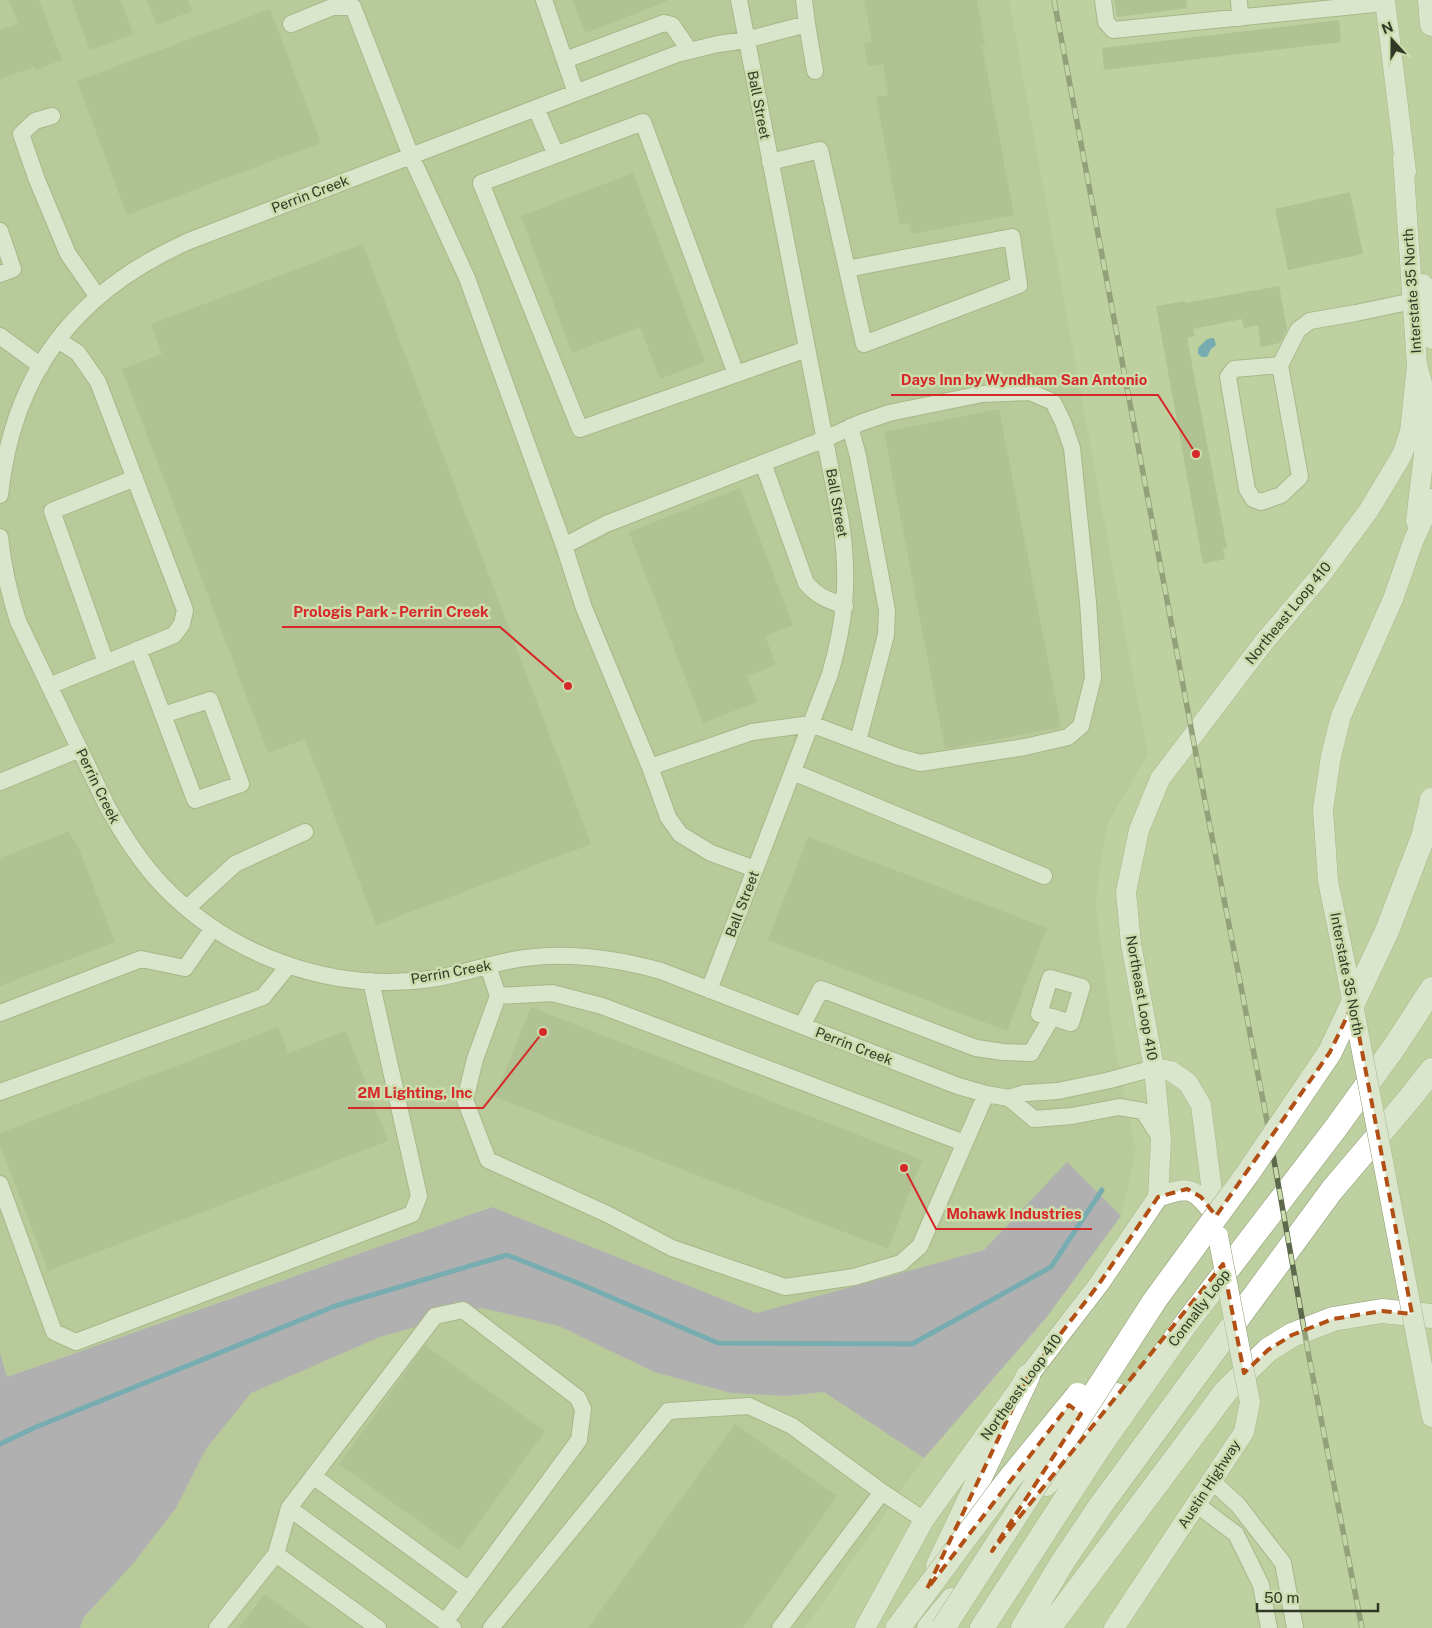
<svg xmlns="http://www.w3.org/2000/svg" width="1432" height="1628" viewBox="0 0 1432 1628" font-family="'Public Sans',sans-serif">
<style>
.built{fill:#b1c390}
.green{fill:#a38bc3}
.water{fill:#2383c4}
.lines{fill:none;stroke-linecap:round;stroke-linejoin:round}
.stream{stroke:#2383c4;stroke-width:5}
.building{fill:#a0b083}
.minor-casing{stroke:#8b9b6f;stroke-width:18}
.major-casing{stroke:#8b9b6f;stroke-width:21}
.highway-casing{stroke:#8b9b6f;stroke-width:25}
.minor{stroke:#fff;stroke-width:16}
.major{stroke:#fff;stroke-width:20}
.highway{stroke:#fff;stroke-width:24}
.rail-casing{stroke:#5e684c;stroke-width:5.5}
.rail{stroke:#cbdcad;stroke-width:4;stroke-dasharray:11;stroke-linecap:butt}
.major-bridge-casing{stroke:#8b9b6f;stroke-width:21;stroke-linecap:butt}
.highway-bridge-casing{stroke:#8b9b6f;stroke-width:25;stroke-linecap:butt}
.major-bridge{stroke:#fff;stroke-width:20}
.highway-bridge{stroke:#fff;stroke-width:24}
.marked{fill:none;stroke:#b14f14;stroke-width:4;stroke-dasharray:10 6;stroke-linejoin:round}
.labels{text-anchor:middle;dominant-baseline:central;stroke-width:5;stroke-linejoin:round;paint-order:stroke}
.street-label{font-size:14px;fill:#313825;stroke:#cbdcad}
.leader{fill:none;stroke:#d62828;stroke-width:2}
.callout-dot{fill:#d62828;stroke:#cbdcad;stroke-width:2}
.callout-label{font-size:15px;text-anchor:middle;font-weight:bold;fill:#d62828;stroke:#cbdcad;stroke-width:5;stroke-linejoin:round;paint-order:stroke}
</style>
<rect width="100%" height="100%" fill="#becfa1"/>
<path class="built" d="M0 0H1009L1122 618 1148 754 1107 825 1095 902 1114 1041 1136 1151 1121 1216 1067 1163 984 1250 757 1313 491 1207 6 1377 0 1353Z
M481 1308 559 1326 654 1372 731 1393 786 1396 824 1392 924 1458 805 1628H80L84 1618 132 1565 176 1508 206 1449 251 1392 380 1337Z"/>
<path class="green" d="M1067 1162 1121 1216 1046 1318 924 1458 824 1392 786 1396 731 1393 654 1372 559 1326 482 1308 380 1337 251 1393 206 1449 176 1508 132 1565 84 1617 80 1628H0V1353L7 1377 492 1207 757 1313 984 1250Z"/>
<path class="water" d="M1211 338H1214L1216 345 1211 349 1207 357H1202L1198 354V348L1206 340Z"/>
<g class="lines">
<path class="stream" d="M0 1444 36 1427 335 1306 507 1255 573 1281 718 1343 912 1344 1051 1267 1102 1190"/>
</g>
<path class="building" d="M9 0H39L62 60 36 70 34 67 0 79V30L18 24Z
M71 0H121L133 34 90 50Z
M147 0H188L192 11 157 25Z
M573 0H667L668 1 585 33Z
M864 0H977L985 45 982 46 1014 215 911 234 909 223 900 225 876 97 888 95 883 64 868 66 864 43 872 42Z
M1114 0H1186L1187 8 1117 17Z
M270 9 321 143 127 215 77 81Z
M1339 20 1341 42 1104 70 1102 48Z
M633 173 705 362 660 379 640 327 572 353 521 216Z
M1350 192 1363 254 1288 270 1275 209Z
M363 244 591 844 376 925 305 739 268 753 122 369 162 354 151 324Z
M1279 286 1287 329 1280 343 1261 347 1258 325 1244 328 1242 319 1193 329 1195 336 1187 338 1227 548 1223 549 1225 559 1203 564 1156 306 1185 301V303Z
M999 409 1061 727 945 749 884 432Z
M740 488 793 625 765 636 776 665 747 676 757 702 703 723 629 532Z
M68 832 78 846 115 942 0 986V858Z
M808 837 1047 928 1007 1031 768 940Z
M531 1007 922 1160 888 1249 495 1097Z
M278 1027 288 1053 346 1031 388 1141 48 1271 0 1145V1133Z
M425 1345 545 1431 459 1550 339 1464Z
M735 1424 837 1496 743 1628H588Z
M264 1594 311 1628H239Z"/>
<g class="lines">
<defs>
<path id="minor" d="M544 0 576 93
M1103 0 1106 22 1113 30 1385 3
M1239 0 1240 18
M291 24 332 7H353L411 156 467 278 564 546 584 608 650 767 668 817 680 834 711 853 755 869
M807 24 815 71
M565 60 664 23 672 25 690 51
M536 108 556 155
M52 116 35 121 21 134 37 180 68 254 98 297
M770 162 820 150 864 344 1019 285 1012 237 847 269
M0 231 13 269 0 274
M0 336 41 366
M1280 365 1234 369 1228 377 1247 489 1253 499 1261 502 1281 495 1300 477 1280 365 1298 330 1310 321 1356 313 1413 301
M736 374 643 122 481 183 580 429 807 349
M850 427 858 456 887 610 886 635 858 741
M763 463 806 583C818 597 828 600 845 606
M0 495C13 372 76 291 189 241L677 54 718 44 746 40 807 24 804 0
M0 537C3 566 9 593 18 621L107 806C123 835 140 862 163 886 231 957 334 993 431 979 457 975 483 966 508 961 560 950 611 957 661 971L958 1086 986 1094 1009 1098 1025 1093 1058 1091 1110 1080 1154 1068
M564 546 606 524 825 439 860 423 889 413 982 394 1030 392 1053 402 1063 422 1072 448 1088 602 1093 678 1081 726 1068 737 1025 747 920 763 896 756 811 724 752 732 650 767
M138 649 195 800 241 784 210 700 163 715
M106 663 52 511 135 478
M49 686 174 635 182 624 185 610 98 382 78 353 58 340
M793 772 1044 876
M0 782 80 749
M187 908 235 864 305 832
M488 966 498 996 475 1059 465 1100 488 1160 607 1214 672 1248 785 1287 854 1277 901 1263 920 1246 986 1094
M709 990 830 674C846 619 849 578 841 522L739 0
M498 996 552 993 602 1006 964 1143
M0 1013 141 959 185 968 213 928
M802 1026 821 989 976 1048 1003 1052 1031 1053 1052 1017 1071 1023 1082 987 1050 978 1039 1014 1052 1017
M0 1092 263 997 289 965
M1009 1098 1034 1119 1072 1116 1119 1107 1143 1111 1161 1139
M0 1184 54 1332 76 1342 412 1214 419 1196 371 981
M313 1476 469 1590
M1212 1481 1238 1505 1283 1563 1295 1628
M882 1492 924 1520
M1196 1504 1236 1534 1261 1585 1269 1628
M289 1508 453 1628
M276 1554 378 1628
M217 1628 276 1554 289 1508 435 1316 463 1310 578 1398 583 1409 579 1440 445 1622
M491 1628 668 1411 749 1406 792 1426 882 1492 780 1628"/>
<path id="major" d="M1385 0 1406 172
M1403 158 1417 365 1425 394 1424 454 1416 521
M1423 284 1432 339
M1346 968 1328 881 1323 809 1331 756 1341 716 1393 599 1413 542 1432 499
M1154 1068 1171 1071 1188 1083 1201 1105 1215 1215
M1158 1197C1189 1185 1195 1188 1215 1215
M1425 1381 1432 1417
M865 1628 924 1520 1028 1376 1099 1284 1158 1197 1161 1140 1154 1068 1131 944 1126 892 1139 830 1160 779 1264 642 1320 576 1369 510 1402 455 1410 432 1417 365
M1114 1628 1244 1432 1250 1402"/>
<path id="highway" d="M1430 0 1432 24
M1046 1484 1117 1395
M938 1566 1028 1376
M929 1628 952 1600
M982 1628 1102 1443 1185 1325 1335 1129 1395 1046 1432 989
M1023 1628 1062 1563 1101 1505 1332 1190 1410 1098 1432 1070
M1049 1628 1226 1391 1268 1350 1292 1335 1333 1319 1382 1311 1432 1316"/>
</defs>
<use href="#minor" class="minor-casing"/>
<use href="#major" class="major-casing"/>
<use href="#highway" class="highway-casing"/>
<use href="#minor" class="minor"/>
<use href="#major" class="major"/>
<use href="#highway" class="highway"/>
<defs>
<path id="rail" d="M1054 0 1199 770 1267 1121 1309 1357 1362 1628"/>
</defs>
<use href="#rail" class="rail-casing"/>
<use href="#rail" class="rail"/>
<defs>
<path id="major-bridge" d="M1346 968 1425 1381
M1218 1236 1250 1402"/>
<path id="highway-bridge" d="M898 1628 1007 1482 1078 1395
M943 1628 1155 1300 1248 1173 1330 1052 1387 931 1423 837 1432 800"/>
</defs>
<use href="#major-bridge" class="major-bridge-casing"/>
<use href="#highway-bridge" class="highway-bridge-casing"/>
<use href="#major-bridge" class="major-bridge"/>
<use href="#highway-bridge" class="highway-bridge"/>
</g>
<path d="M0 0H1432V1628H0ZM1353 1004 1412 1314 1382 1311 1333 1319 1292 1335 1268 1350 1244 1373 1223 1264 992 1551 1081 1414 1069 1405 927 1589 1028 1376 1099 1284 1158 1197 1187 1189 1201 1197 1216 1216 1330 1052Z" fill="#becfa1" fill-opacity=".55" fill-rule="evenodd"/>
<path class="marked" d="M1353 1004 1412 1314 1382 1311 1333 1319 1292 1335 1268 1350 1244 1373 1223 1264 992 1551 1081 1414 1069 1405 927 1589 1028 1376 1099 1284 1158 1197 1187 1189 1201 1197 1216 1216 1330 1052Z"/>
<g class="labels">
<g class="street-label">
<text transform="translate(759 105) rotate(79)">Ball Street</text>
<text transform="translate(310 194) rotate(-21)">Perrin Creek</text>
<text transform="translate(1412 291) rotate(-94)">Interstate 35 North</text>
<text transform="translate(837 503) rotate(80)">Ball Street</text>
<text transform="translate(1288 613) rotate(-51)">Northeast Loop 410</text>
<text transform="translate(98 786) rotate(64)">Perrin Creek</text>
<text transform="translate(742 904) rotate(-69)">Ball Street</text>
<text transform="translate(451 972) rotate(-10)">Perrin Creek</text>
<text transform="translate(1347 974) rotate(79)">Interstate 35 North</text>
<text transform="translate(1142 998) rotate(80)">Northeast Loop 410</text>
<text transform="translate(854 1046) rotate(21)">Perrin Creek</text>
<text transform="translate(1199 1308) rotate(-53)">Connally Loop</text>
<text transform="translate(1021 1387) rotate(-54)">Northeast Loop 410</text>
<text transform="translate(1209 1484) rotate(-57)">Austin Highway</text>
</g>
</g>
<path class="leader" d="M1196 454L1158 395H891M568 686L500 627H282M543 1032L483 1108H348M904 1168L936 1229H1092"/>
<g class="callout-dot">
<circle cx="1196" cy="454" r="5"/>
<circle cx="568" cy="686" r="5"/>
<circle cx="543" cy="1032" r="5"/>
<circle cx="904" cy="1168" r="5"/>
</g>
<g class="callout-label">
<text x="1024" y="385">Days Inn by Wyndham San Antonio</text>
<text x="391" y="617">Prologis Park - Perrin Creek</text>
<text x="415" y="1098">2M Lighting, Inc</text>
<text x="1014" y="1219">Mohawk Industries</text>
</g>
<g transform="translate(1392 40) rotate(339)" stroke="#cbdcad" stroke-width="4" paint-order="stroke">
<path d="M0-4L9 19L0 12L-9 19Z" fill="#313825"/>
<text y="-8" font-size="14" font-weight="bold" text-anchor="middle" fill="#313825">N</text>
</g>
<path d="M1257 1603v8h121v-8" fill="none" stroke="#313825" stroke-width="2.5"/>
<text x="1264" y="1603" font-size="15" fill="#313825" stroke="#cbdcad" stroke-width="4" paint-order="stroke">50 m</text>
</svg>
